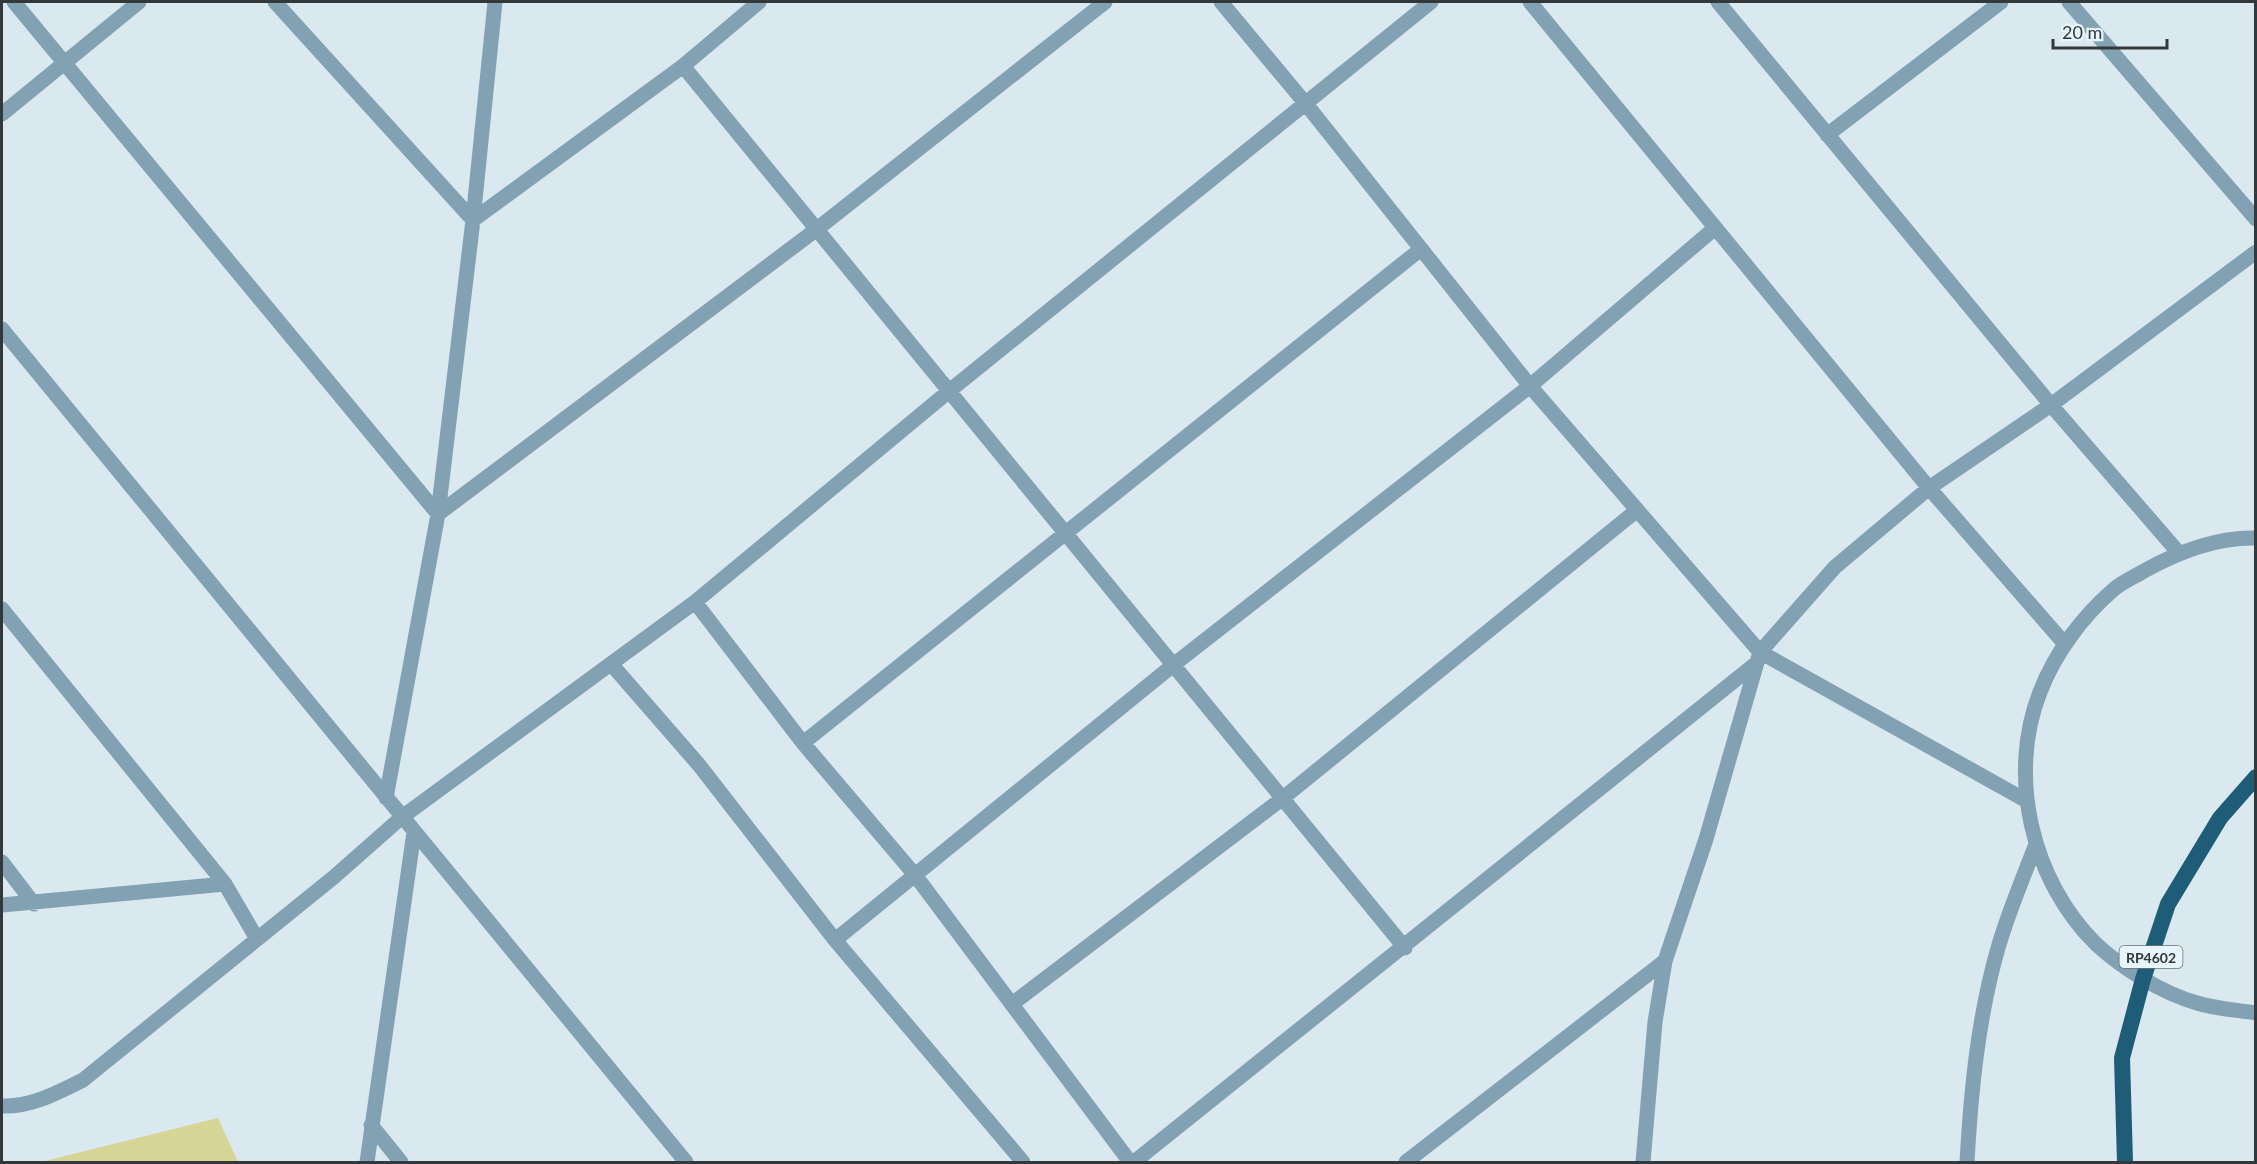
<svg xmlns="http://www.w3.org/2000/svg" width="2257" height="1164" viewBox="0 0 2257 1164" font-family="Lato,sans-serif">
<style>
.green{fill:#d5d596}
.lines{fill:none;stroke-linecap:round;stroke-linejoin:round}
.minor{stroke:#82a1b2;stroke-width:15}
.trunk{stroke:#1e5c78;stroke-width:16}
.labels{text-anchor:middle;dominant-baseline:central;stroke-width:6;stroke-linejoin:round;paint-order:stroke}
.shield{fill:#e7f5fd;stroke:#697175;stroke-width:1.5}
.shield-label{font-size:14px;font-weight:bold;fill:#33383b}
</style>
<rect width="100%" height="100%" fill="#dae8f0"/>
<path class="green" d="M218 1118 238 1162H41Z"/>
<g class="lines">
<path class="minor" d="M14 2 438 514 817 229 1105 2
M275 2 473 220 683 66 759 2
M1221 2 1306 104 1530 386 1760 652 2027 801
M1530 2 1929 488 2064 643
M1718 2 2051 405 2178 552
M2069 2 2256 219
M683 66 1405 948
M2 114 139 2
M1827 135 2001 2
M2 329 686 1162
M2256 538C2216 537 2178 552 2144 571 2134 577 2122 582 2113 590 2082 617 2055 653 2040 692 2007 776 2032 881 2096 944 2123 969 2162 993 2197 1003 2216 1009 2237 1010 2256 1013
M695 602 803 743 915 875 1130 1162
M2 609 225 884 257 939
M612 665 699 765 835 940 1172 666 1530 386 1715 228
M803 743 1421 249
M386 798 438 514 473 220 495 2
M2 862 34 904
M2 905 225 884
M835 940 1023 1162
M1012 1004 1283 798 1636 511
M2 1106C31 1107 57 1093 83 1080L334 877 402 817 695 602 948 392 1431 2
M371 1125 401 1162
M367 1162 414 832
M1134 1162 1754 665
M1406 1162 1665 961
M1643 1162 1655 1022 1665 961 1706 839 1760 652 1835 567 1929 488 2051 405 2256 252
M1967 1162C1971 1090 1978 1018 1998 948 2008 913 2023 878 2036 844"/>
<path class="trunk" d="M2125 1162 2122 1058 2143 979 2168 904 2220 818 2256 777"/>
</g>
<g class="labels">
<rect class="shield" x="2119.5" y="946" width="63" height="22" rx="4.5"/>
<g class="shield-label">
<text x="2151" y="957">RP4602</text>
</g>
</g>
<rect width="2257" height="1164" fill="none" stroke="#33383b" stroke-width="6"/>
<path d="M2053 39v9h114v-9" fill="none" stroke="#33383b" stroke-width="3"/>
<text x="2062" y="39" font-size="18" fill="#33383b" stroke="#e7f5fd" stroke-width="4.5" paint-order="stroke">20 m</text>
</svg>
